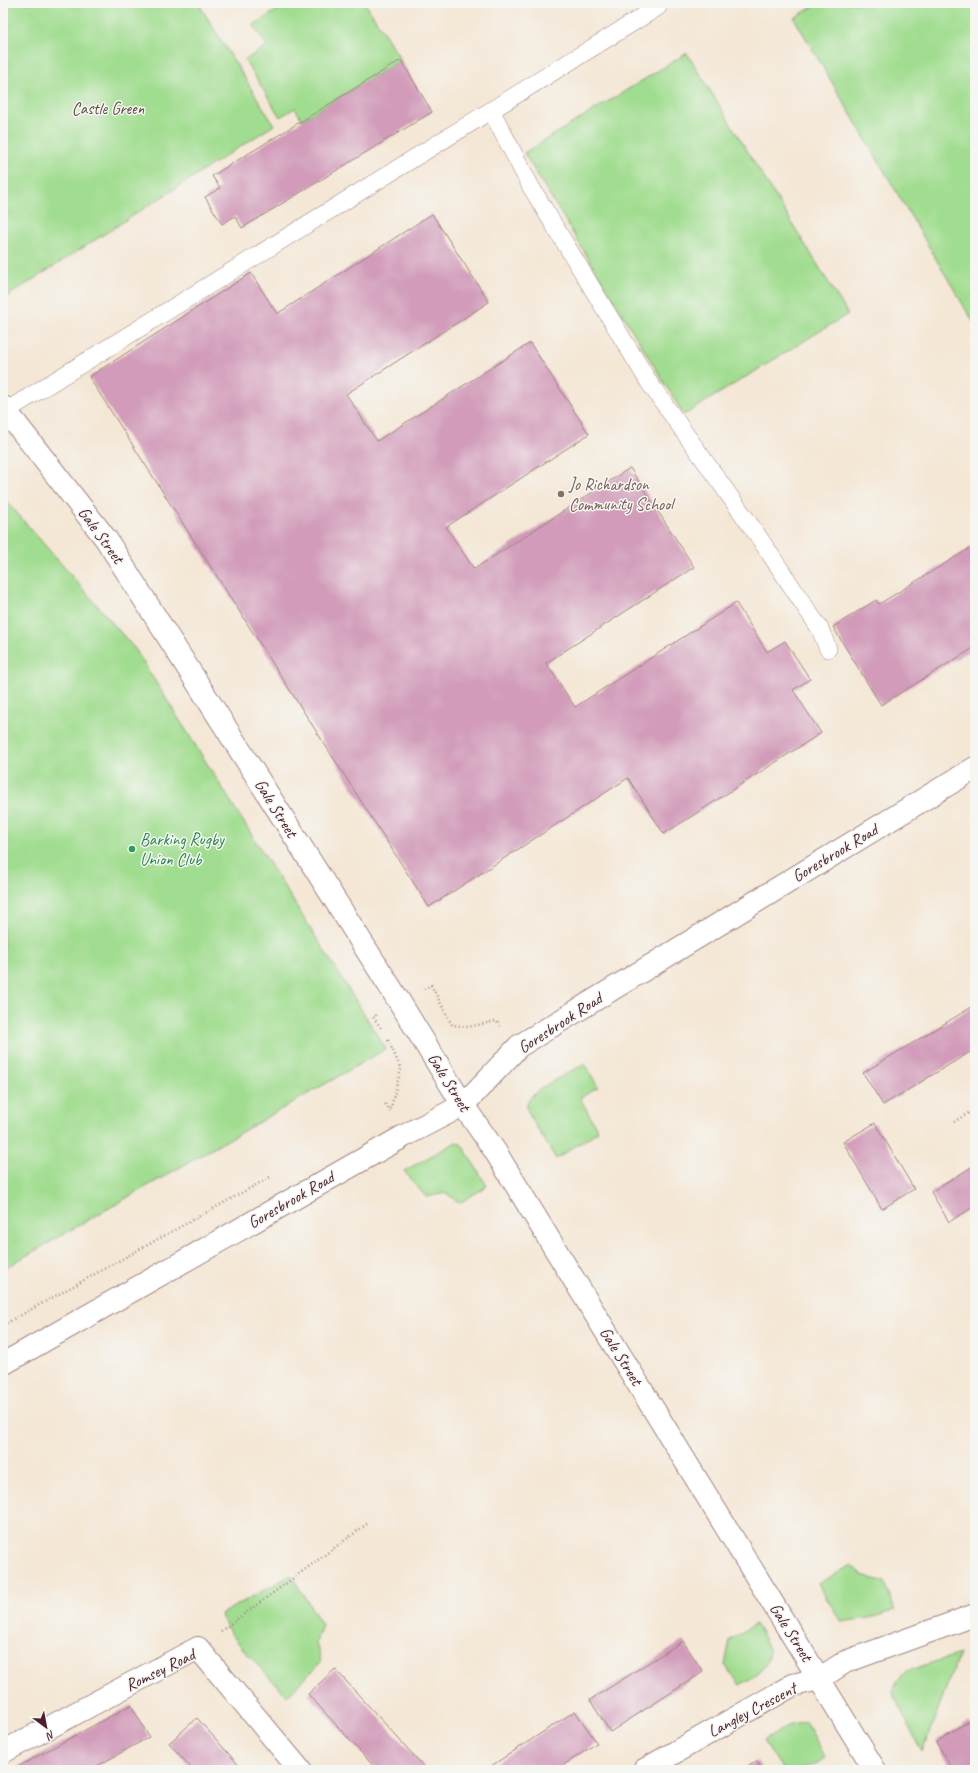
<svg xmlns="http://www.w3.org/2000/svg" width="978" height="1773" viewBox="0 0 978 1773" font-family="Caveat,sans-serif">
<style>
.green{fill:#a1dd90;stroke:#767e5e}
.building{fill:#d19bb9}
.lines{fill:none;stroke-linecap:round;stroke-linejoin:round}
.lane-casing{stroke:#9f8380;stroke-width:18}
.street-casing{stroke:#9f8380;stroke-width:24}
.path{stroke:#9f8380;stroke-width:2.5;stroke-dasharray:1 3;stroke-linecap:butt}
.lane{stroke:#fff;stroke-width:17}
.street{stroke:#fff;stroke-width:22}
.education-dot{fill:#8d6e63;stroke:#f6f6f2;stroke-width:1.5}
.leisure-dot{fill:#2e9e5b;stroke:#f6f6f2;stroke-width:1.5}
.labels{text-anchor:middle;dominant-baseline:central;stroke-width:3;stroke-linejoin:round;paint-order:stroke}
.park-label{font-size:17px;fill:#604e44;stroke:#f6f6f2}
.education-label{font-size:17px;fill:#785e54;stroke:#f6f6f2;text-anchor:start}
.street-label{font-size:17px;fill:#4a1f2b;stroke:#f6f6f2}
.leisure-label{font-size:17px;fill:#27864d;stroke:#f6f6f2;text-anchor:start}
</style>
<rect width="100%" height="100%" fill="#f6f6f2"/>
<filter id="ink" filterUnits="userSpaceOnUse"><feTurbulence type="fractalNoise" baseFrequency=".025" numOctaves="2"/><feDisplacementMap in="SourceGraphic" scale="8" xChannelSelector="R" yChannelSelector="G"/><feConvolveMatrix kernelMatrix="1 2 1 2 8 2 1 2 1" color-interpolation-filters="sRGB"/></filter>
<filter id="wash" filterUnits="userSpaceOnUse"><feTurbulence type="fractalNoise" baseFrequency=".012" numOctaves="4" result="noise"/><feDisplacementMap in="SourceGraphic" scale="16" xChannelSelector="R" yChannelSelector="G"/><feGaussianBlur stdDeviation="0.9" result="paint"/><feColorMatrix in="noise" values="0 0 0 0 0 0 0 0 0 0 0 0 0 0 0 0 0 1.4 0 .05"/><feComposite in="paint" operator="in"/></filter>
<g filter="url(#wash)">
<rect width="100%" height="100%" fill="#f4e7d5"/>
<path class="green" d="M3 3H198L274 125 3 299Z
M289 3H365L401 60 302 120 295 108 280 117 245 60 267 46 253 25Z
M819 3H975V325L794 18Z
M687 53 848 314 684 415 524 153Z
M3 497 135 649 386 1049 3 1269Z
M585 1064 598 1087 580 1098 598 1131 556 1159 528 1113C527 1109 526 1105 528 1101 534 1089 572 1071 585 1064Z
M456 1142 462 1145 487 1186 460 1203 446 1193 426 1197 404 1171Z
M851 1565 862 1575 885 1582 895 1611 869 1618 841 1622 818 1584Z
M291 1575 322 1625 316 1642 321 1662 287 1696C270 1677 226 1636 221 1614Z
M755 1624C777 1655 772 1667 740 1685L725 1665 730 1640Z
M959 1654 922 1752 892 1692 898 1680 904 1672Z
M806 1722 826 1758 805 1770H783L764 1741 787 1726Z"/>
<g id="blocks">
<path class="building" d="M401 60 432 112 242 228 235 216 222 224 205 197 220 188 212 176Z
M432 214 489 302 346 394 377 441 530 343 589 434 446 527 474 569 630 468 694 567 546 663 575 707 736 603 767 652 785 641 810 679 793 690 821 733 664 834 628 778 429 907 89 377 251 273 277 314Z
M975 545V647L881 705 833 627 876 600 879 604Z
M975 1005V1049L883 1105 863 1073Z
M875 1123 914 1189 882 1209 843 1142Z
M975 1165V1206L949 1222 931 1192Z
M683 1641 703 1672 610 1732 590 1700Z
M335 1669 427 1770H377L308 1694Z
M131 1705 149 1737 90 1770H12Z
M575 1711 597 1743 556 1770H485Z
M197 1718 243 1770H193L169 1743Z
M969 1721 975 1730V1770H953L936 1742Z
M757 1761 762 1770H743Z"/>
</g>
</g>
<g filter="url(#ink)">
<use href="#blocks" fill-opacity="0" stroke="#9f8380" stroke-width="1"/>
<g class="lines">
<defs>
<path id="lane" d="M491 110 531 187 650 384 756 533 820 629 828 649
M6 411 658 7"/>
<path id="street" d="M3 407 106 539 399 1001 463 1105 495 1151 875 1770
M3 1364 404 1136 463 1105 519 1046 975 768
M3 1752 198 1648 300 1770
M644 1770 793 1685 819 1679 845 1662 975 1615"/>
</defs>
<use href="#lane" class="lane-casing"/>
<use href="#street" class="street-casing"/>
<path class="path" d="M424 989 431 985 452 1025 468 1027 496 1021 500 1026
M376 1015 373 1017 381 1028
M388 1040 401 1069 390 1111
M385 1104 390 1111
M954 1122 975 1109
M3 1325 272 1176
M221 1631 367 1524"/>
<use href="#lane" class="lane"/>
<use href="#street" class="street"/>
</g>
</g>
<circle class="education-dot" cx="561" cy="494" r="4"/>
<circle class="leisure-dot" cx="132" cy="849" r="4"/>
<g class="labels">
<g class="park-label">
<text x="108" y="108">Castle Green</text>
</g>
<g class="education-label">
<text x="569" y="484">Jo Richardson<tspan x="569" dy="20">Community School</tspan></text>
</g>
<g class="street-label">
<text transform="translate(101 535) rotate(54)">Gale Street</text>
<text transform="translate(276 808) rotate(58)">Gale Street</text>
<text transform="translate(835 853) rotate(-31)">Goresbrook Road</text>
<text transform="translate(560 1023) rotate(-33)">Goresbrook Road</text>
<text transform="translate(449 1082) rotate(58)">Gale Street</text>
<text transform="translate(291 1200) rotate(-30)">Goresbrook Road</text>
<text transform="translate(621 1356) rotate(58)">Gale Street</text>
<text transform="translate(791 1632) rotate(58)">Gale Street</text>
<text transform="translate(160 1670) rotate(-26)">Romsey Road</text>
<text transform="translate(752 1710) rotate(-28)">Langley Crescent</text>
</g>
<g class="leisure-label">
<text x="140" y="839">Barking Rugby<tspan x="140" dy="20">Union Club</tspan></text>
</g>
</g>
<rect width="978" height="1773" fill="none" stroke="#f6f6f2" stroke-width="16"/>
<g transform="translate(46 1727) rotate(148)" stroke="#f6f6f2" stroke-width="3" paint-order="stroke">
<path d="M0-3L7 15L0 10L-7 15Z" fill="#4a1f2b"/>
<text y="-6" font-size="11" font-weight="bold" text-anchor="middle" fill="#4a1f2b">N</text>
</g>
</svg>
